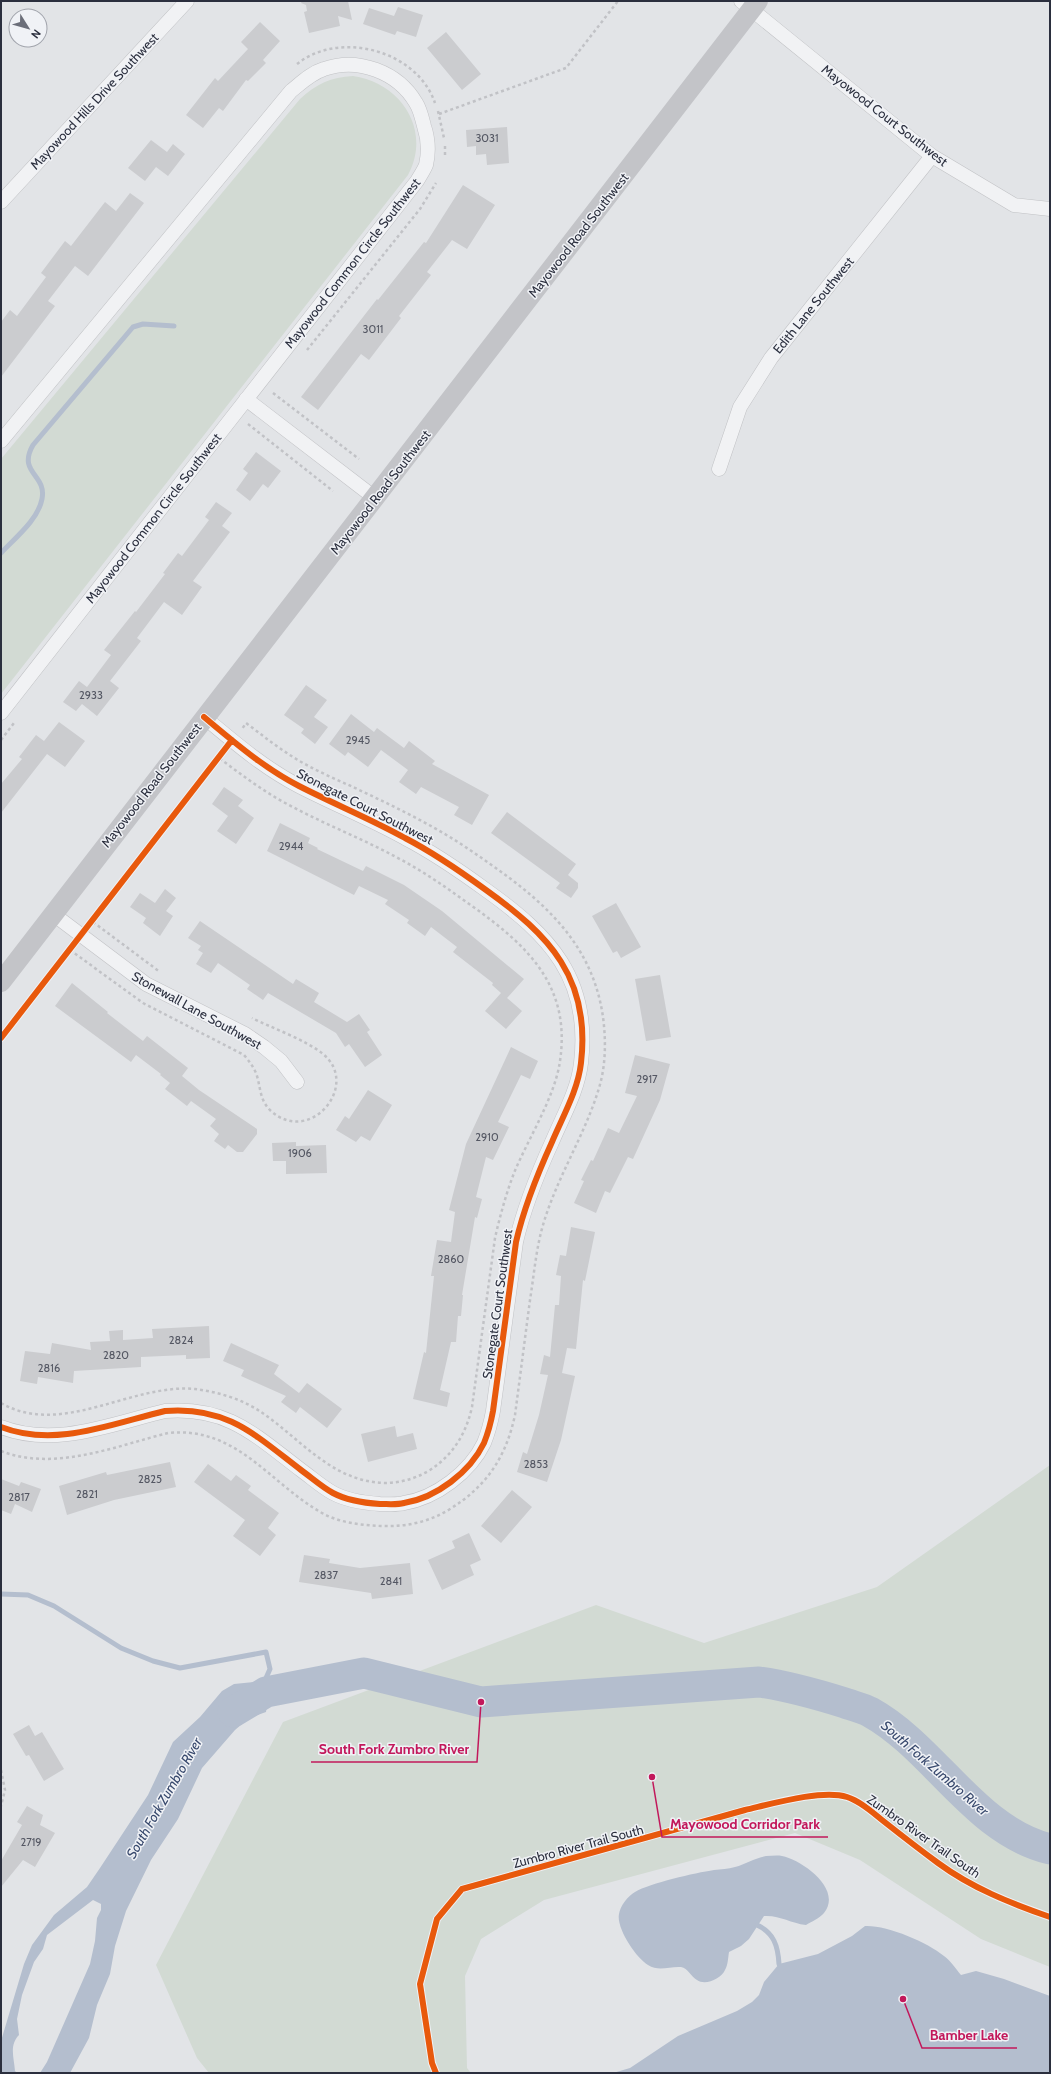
<svg xmlns="http://www.w3.org/2000/svg" width="1051" height="2074" viewBox="0 0 1051 2074" font-family="Cabin,sans-serif">
<style>
.green{fill:#d2dad3}
.water{fill:#b4bece}
.lines{fill:none;stroke-linecap:round;stroke-linejoin:round}
.stream{stroke:#b4bece;stroke-width:5}
.river{stroke:#b4bece;stroke-width:31}
.building{fill:#cbcccf}
.street-casing{stroke:#c1c2c5;stroke-width:15}
.path{stroke:#c1c2c6;stroke-width:2.5;stroke-dasharray:3 3;stroke-linecap:butt}
.street{stroke:#f1f2f4;stroke-width:14}
.secondary{stroke:#c3c4c8;stroke-width:20}
.cycleway-casing{stroke:#f0f2f6;stroke-width:8}
.cycleway{stroke:#e8590c;stroke-width:6}
.labels{text-anchor:middle;dominant-baseline:central;stroke-width:3;stroke-linejoin:round;paint-order:stroke}
.number-label{font-size:11px;fill:#545763}
.street-label{font-size:13px;fill:#2b2f3e;stroke:#f0f2f6}
.water-label{font-size:14px;font-style:italic;fill:#394a6e;stroke:#f0f2f6}
.leader{fill:none;stroke:#c2185b;stroke-width:1.5}
.callout-dot{fill:#c2185b;stroke:#f0f2f6;stroke-width:1.5}
.callout-label{font-size:14px;text-anchor:middle;font-weight:bold;fill:#c2185b;stroke:#f0f2f6;stroke-width:3;stroke-linejoin:round;paint-order:stroke}
</style>
<rect width="100%" height="100%" fill="#e2e4e7"/>
<path class="green" d="M353 76C401 83 432 130 408 175L1 694V459L300 99C316 84 331 77 353 76Z
M1050 1465V1967L981 1939 860 1860 795 1833 544 1900 481 1939 465 1976 467 2068 471 2073H209L197 2058 156 1965 283 1722 596 1605 704 1643 877 1587Z"/>
<path class="water" d="M254 1682 270 1685 266 1712 249 1718 235 1730 202 1768 178 1819 151 1860 126 1911 115 1946 110 1974 97 2005 89 2038 70 2073H40L47 2062 90 1964 95 1941 97 1918 101 1910V1904L93 1900 47 1935 43 1949 34 1962 22 1995 17 2019 19 2035C9 2045 14 2058 15 2071L17 2073H1V2041L24 1964 32 1945 54 1915 87 1887 100 1868 148 1795 173 1742 200 1717 222 1691 234 1684Z
M766 1856C771 1856 777 1855 782 1856 802 1860 843 1889 824 1913 820 1918 811 1922 806 1925 790 1923 780 1915 764 1916L749 1939 741 1946 729 1952C728 1958 728 1965 725 1970 721 1979 705 1986 697 1980 691 1977 688 1968 681 1967 670 1966 659 1972 648 1965 636 1958 616 1928 619 1914 620 1906 628 1896 635 1892 650 1883 695 1873 714 1870 721 1869 728 1869 735 1867 746 1864 755 1858 766 1856Z
M865 1926C887 1925 927 1942 944 1956 951 1961 956 1969 961 1975L976 1971 1004 1979 1050 1996V2073H613L630 2068 678 2036 737 2011 752 2002 759 1995 764 1982 779 1964 818 1954 852 1936Z"/>
<g class="lines">
<path class="stream" d="M1 553C15 538 38 520 42 499 47 474 17 473 33 445L133 327 143 324 174 326
M1 1594 28 1595 54 1606 121 1648 153 1661 180 1668 266 1652 270 1669 266 1678V1690
M757 1925C774 1933 778 1946 779 1964"/>
<path class="river" d="M233 1712 266 1692 364 1673 481 1702 759 1682C789 1686 816 1694 845 1703 853 1706 863 1708 870 1712 935 1748 975 1831 1050 1849"/>
</g>
<path class="building" d="M302 1H348L352 20 338 16 340 26 309 33 304 12 307 11 306 5 301 3Z
M398 7 423 15 416 37 397 31 395 35 363 24 369 8 394 16Z
M260 22 280 41 263 60 266 63 248 81 246 80 223 111 219 108 203 128 186 115 215 78 218 81 248 49 241 42Z
M446 32 481 74 462 90 427 48Z
M507 127 509 163 487 165 486 154 476 155V146L467 147 466 130Z
M151 140 167 152 173 144 185 154 168 176 156 167 145 181 128 168Z
M463 185 495 205 467 249 452 240 427 272 431 275 399 316 401 318 369 360 361 354 318 410 301 397 377 299 378 300 424 242 426 243Z
M130 193 144 203 88 276 75 266 48 301 55 306 1 377V322L10 310 17 316 46 277 41 273 65 241 71 246 105 202 116 211Z
M256 452 281 471 268 488 263 484 250 501 236 490 248 473 243 469Z
M216 502 232 513 222 526 230 532 193 581 202 587 182 615 164 602 137 638 141 641 110 681 119 688 97 716 82 704 76 711 63 702 79 681 87 687 111 655 104 650 135 611 136 612 165 574 163 573 178 553 182 556 209 520 205 517Z
M306 685 327 700 314 717 328 727 315 744 301 733 304 729 284 715Z
M351 714 374 732 377 728 404 748 409 741 435 761 432 764 489 795 472 825 454 815 459 807 421 787 416 794 399 782 408 770 381 750 368 767 348 752 345 756 329 744Z
M59 722 85 741 65 767 47 754 1 813V784L22 759 19 757 36 735 44 741Z
M224 787 243 800 238 806 254 818 236 844 217 831 228 816 212 804Z
M507 812 576 864 568 875 578 883V888L571 898 556 888 560 883 491 833Z
M280 823 310 838 308 843 318 848 317 849 363 871 366 866 404 885 442 911 524 979 507 998 522 1011 506 1029 485 1011 501 993 492 985 493 983 453 952 457 947 431 927 425 936 407 923 409 920 385 904 388 900 359 886 354 895 267 851Z
M165 889 176 898 166 911 173 916 160 936 143 923 146 918 130 907 140 893 155 903Z
M616 903 641 947 621 958 617 951 613 953 592 916Z
M200 921 293 984 296 979 319 993 314 1002 347 1022 359 1014 370 1030 367 1032 382 1055 365 1067 349 1044 345 1047 336 1033 268 993 263 1000 247 989 250 985 218 963 211 973 196 964 203 953 198 950 201 946 188 938Z
M660 975 671 1037 646 1041 635 979Z
M72 983 108 1012 107 1013 143 1041 147 1036 188 1068 182 1076 199 1090 257 1129V1134L243 1152H237L228 1145 225 1149 214 1141 219 1134 210 1126 216 1119 191 1101 187 1106 165 1089 170 1083 160 1075 161 1074 136 1055 131 1062 55 1006Z
M511 1047 538 1061 530 1079 521 1075 498 1122 509 1127 493 1160 486 1157 476 1197 482 1199 477 1218 475 1217 462 1295H463L461 1316H458L456 1342H451L440 1390 450 1393 447 1407 413 1399 424 1352 426 1353 434 1276H431L437 1240 451 1242 455 1212 449 1210 466 1144Z
M635 1055 670 1064 660 1100 633 1159 628 1157 610 1193 605 1191 596 1213 574 1203 584 1181 581 1180 591 1160 593 1161 608 1128 619 1133 637 1096 625 1093Z
M368 1090 392 1105 370 1141 361 1136 356 1142 336 1130 345 1116 349 1119Z
M296 1142V1146L326 1145 327 1173 286 1174V1161H273L272 1143Z
M571 1227 595 1232 585 1281 583 1280 576 1349 567 1348 562 1373 575 1376 561 1440 547 1482 517 1472 523 1452 527 1454 539 1415 548 1375 540 1374 544 1355 550 1357 555 1305H559L561 1276 556 1275 560 1255 566 1256Z
M209 1326 210 1358 186 1359V1355L141 1357V1367L74 1371 73 1383 38 1377 37 1384 20 1381 25 1351 50 1354 52 1343 91 1350 90 1342 110 1341 109 1331 123 1330V1340L153 1338 152 1329Z
M231 1343 279 1365 274 1374 299 1393 307 1383 342 1409 327 1428 300 1407 296 1413 281 1402 286 1396 241 1376 244 1370 223 1361Z
M395 1426 397 1437 413 1433 417 1449 368 1462 361 1434Z
M170 1462 176 1487 114 1500 67 1515 59 1486 106 1472 107 1475Z
M208 1464 231 1481 236 1475 251 1486 248 1490 279 1513 268 1528 276 1535 260 1556 233 1536 245 1520 194 1482Z
M1 1479 19 1486 21 1482 41 1489 32 1512 15 1504 11 1514 1 1510Z
M512 1490 532 1507 501 1543 481 1526Z
M469 1533 481 1560 470 1565 474 1575 442 1590 428 1560 455 1548 452 1541Z
M304 1555 330 1559 329 1563 360 1568 410 1563 413 1594 372 1599 371 1593 299 1582Z
M29 1725 35 1736 42 1732 64 1769 44 1781 29 1755 26 1756 13 1734Z
M27 1806 43 1815 40 1825 55 1833 35 1867 23 1860 1 1887V1861L22 1825 17 1822Z"/>
<g class="lines">
<defs>
<path id="street" d="M741 1 932 156 1014 205 1050 209
M1 202 187 1
M246 399 375 498
M1 441 291 91C301 83 311 73 324 69 358 57 398 72 416 103 420 109 422 118 424 126 428 138 429 152 426 165 424 170 420 176 417 181L1 713
M719 469 740 407 771 358 932 156
M53 914 146 984 245 1034 264 1047 281 1061 297 1082
M1 1427C55 1448 111 1424 165 1411 227 1406 255 1435 301 1470 312 1478 322 1487 333 1493 348 1501 364 1503 380 1504 388 1504 397 1505 404 1503 436 1498 470 1472 484 1443 488 1433 491 1422 493 1411L516 1242C524 1207 537 1175 552 1142 563 1116 578 1090 581 1063 591 978 549 935 486 890 460 871 434 853 405 838 371 819 334 804 299 786 264 768 234 742 204 717"/>
</defs>
<use href="#street" class="street-casing"/>
<path class="path" d="M297 64C339 30 417 50 435 103
M438 111 444 138
M439 114 566 68 618 1
M445 155V145
M307 350 420 209 436 183
M273 393 359 459
M248 424 333 491
M1 740 14 723
M93 922 160 972
M70 950 143 1003 244 1055C249 1061 253 1066 256 1073 261 1087 259 1100 271 1111 310 1146 361 1085 323 1054 306 1040 272 1028 252 1018
M1 1403C62 1438 131 1383 195 1389 218 1392 242 1399 261 1412 301 1439 331 1481 384 1483 400 1483 415 1479 430 1470 453 1455 466 1434 472 1407L495 1238C500 1216 506 1194 514 1173 528 1139 555 1097 560 1061 571 986 528 946 472 906 447 888 423 871 396 857 361 838 324 824 289 805 264 792 242 775 219 758
M1 1451C54 1472 116 1446 168 1433 237 1426 269 1483 322 1513 340 1523 361 1525 381 1526 406 1527 429 1522 450 1509 487 1486 506 1457 515 1415 520 1377 525 1338 530 1300 534 1275 536 1249 543 1225 557 1177 585 1135 599 1088 606 1065 606 1040 603 1017 591 933 529 890 464 846 429 823 391 805 353 787 333 778 312 769 293 757 277 747 262 735 246 723L242 729
M1 1770 5 1790 1 1806"/>
<use href="#street" class="street"/>
<path class="secondary" d="M1 982 758 1"/>
<defs>
<path id="cycleway" d="M1 1038 232 740
M1 1427C55 1448 111 1424 165 1411 227 1406 255 1435 301 1470 312 1478 322 1487 333 1493 348 1501 364 1503 380 1504 388 1504 397 1505 404 1503 436 1498 470 1472 484 1443 488 1433 491 1422 493 1411L516 1242C524 1207 537 1175 552 1142 563 1116 578 1090 581 1063 591 978 549 935 486 890 460 871 434 853 405 838 371 819 334 804 299 786 264 768 234 742 204 717
M436 2073 432 2063 420 1984 437 1919 462 1889 745 1810C771 1804 822 1789 847 1797 860 1801 872 1812 882 1820 901 1835 919 1849 938 1863 972 1888 1010 1903 1050 1917"/>
</defs>
<use href="#cycleway" class="cycleway-casing"/>
<use href="#cycleway" class="cycleway"/>
</g>
<g class="labels">
<g class="number-label">
<text x="487" y="138">3031</text>
<text x="373" y="329">3011</text>
<text x="91" y="695">2933</text>
<text x="358" y="740">2945</text>
<text x="291" y="846">2944</text>
<text x="647" y="1079">2917</text>
<text x="487" y="1137">2910</text>
<text x="300" y="1153">1906</text>
<text x="451" y="1259">2860</text>
<text x="181" y="1340">2824</text>
<text x="116" y="1355">2820</text>
<text x="49" y="1368">2816</text>
<text x="536" y="1464">2853</text>
<text x="150" y="1479">2825</text>
<text x="87" y="1494">2821</text>
<text x="19" y="1497">2817</text>
<text x="326" y="1575">2837</text>
<text x="391" y="1581">2841</text>
<text x="31" y="1842">2719</text>
</g>
<g class="street-label">
<text transform="translate(94 101) rotate(-47)">Mayowood Hills Drive Southwest</text>
<text transform="translate(885 115) rotate(38)">Mayowood Court Southwest</text>
<text transform="translate(578 235) rotate(-52)">Mayowood Road Southwest</text>
<text transform="translate(352 263) rotate(-52)">Mayowood Common Circle Southwest</text>
<text transform="translate(813 305) rotate(-51)">Edith Lane Southwest</text>
<text transform="translate(380 492) rotate(-52)">Mayowood Road Southwest</text>
<text transform="translate(153 518) rotate(-52)">Mayowood Common Circle Southwest</text>
<text transform="translate(151 785) rotate(-52)">Mayowood Road Southwest</text>
<text transform="translate(365 806) rotate(27)">Stonegate Court Southwest</text>
<text transform="translate(197 1010) rotate(29)">Stonewall Lane Southwest</text>
<text transform="translate(497 1304) rotate(-82)">Stonegate Court Southwest</text>
<text transform="translate(924 1836) rotate(35)">Zumbro River Trail South</text>
<text transform="translate(578 1846) rotate(-15)">Zumbro River Trail South</text>
</g>
<g class="water-label">
<text transform="translate(935 1768) rotate(41)">South Fork Zumbro River</text>
<text transform="translate(164 1798) rotate(-60)">South Fork Zumbro River</text>
</g>
</g>
<path class="leader" d="M481 1702L477 1762H311M652 1777L662 1837H828M903 1999L922 2048H1017"/>
<g class="callout-dot">
<circle cx="481" cy="1702" r="4"/>
<circle cx="652" cy="1777" r="4"/>
<circle cx="903" cy="1999" r="4"/>
</g>
<g class="callout-label">
<text x="394" y="1754">South Fork Zumbro River</text>
<text x="745" y="1829">Mayowood Corridor Park</text>
<text x="969" y="2040">Bamber Lake</text>
</g>
<rect width="1051" height="2074" fill="none" stroke="#2b2f3e" stroke-width="4"/>
<g transform="translate(28 28) rotate(127)"><circle r="19" fill="#f0f2f6" stroke="#a1a4ac"/>
<path d="M0-3L7 15L0 10L-7 15Z" fill="#6b6e79"/>
<text y="-6" font-size="11" font-weight="bold" text-anchor="middle" fill="#2b2f3e">N</text>
</g>
</svg>
